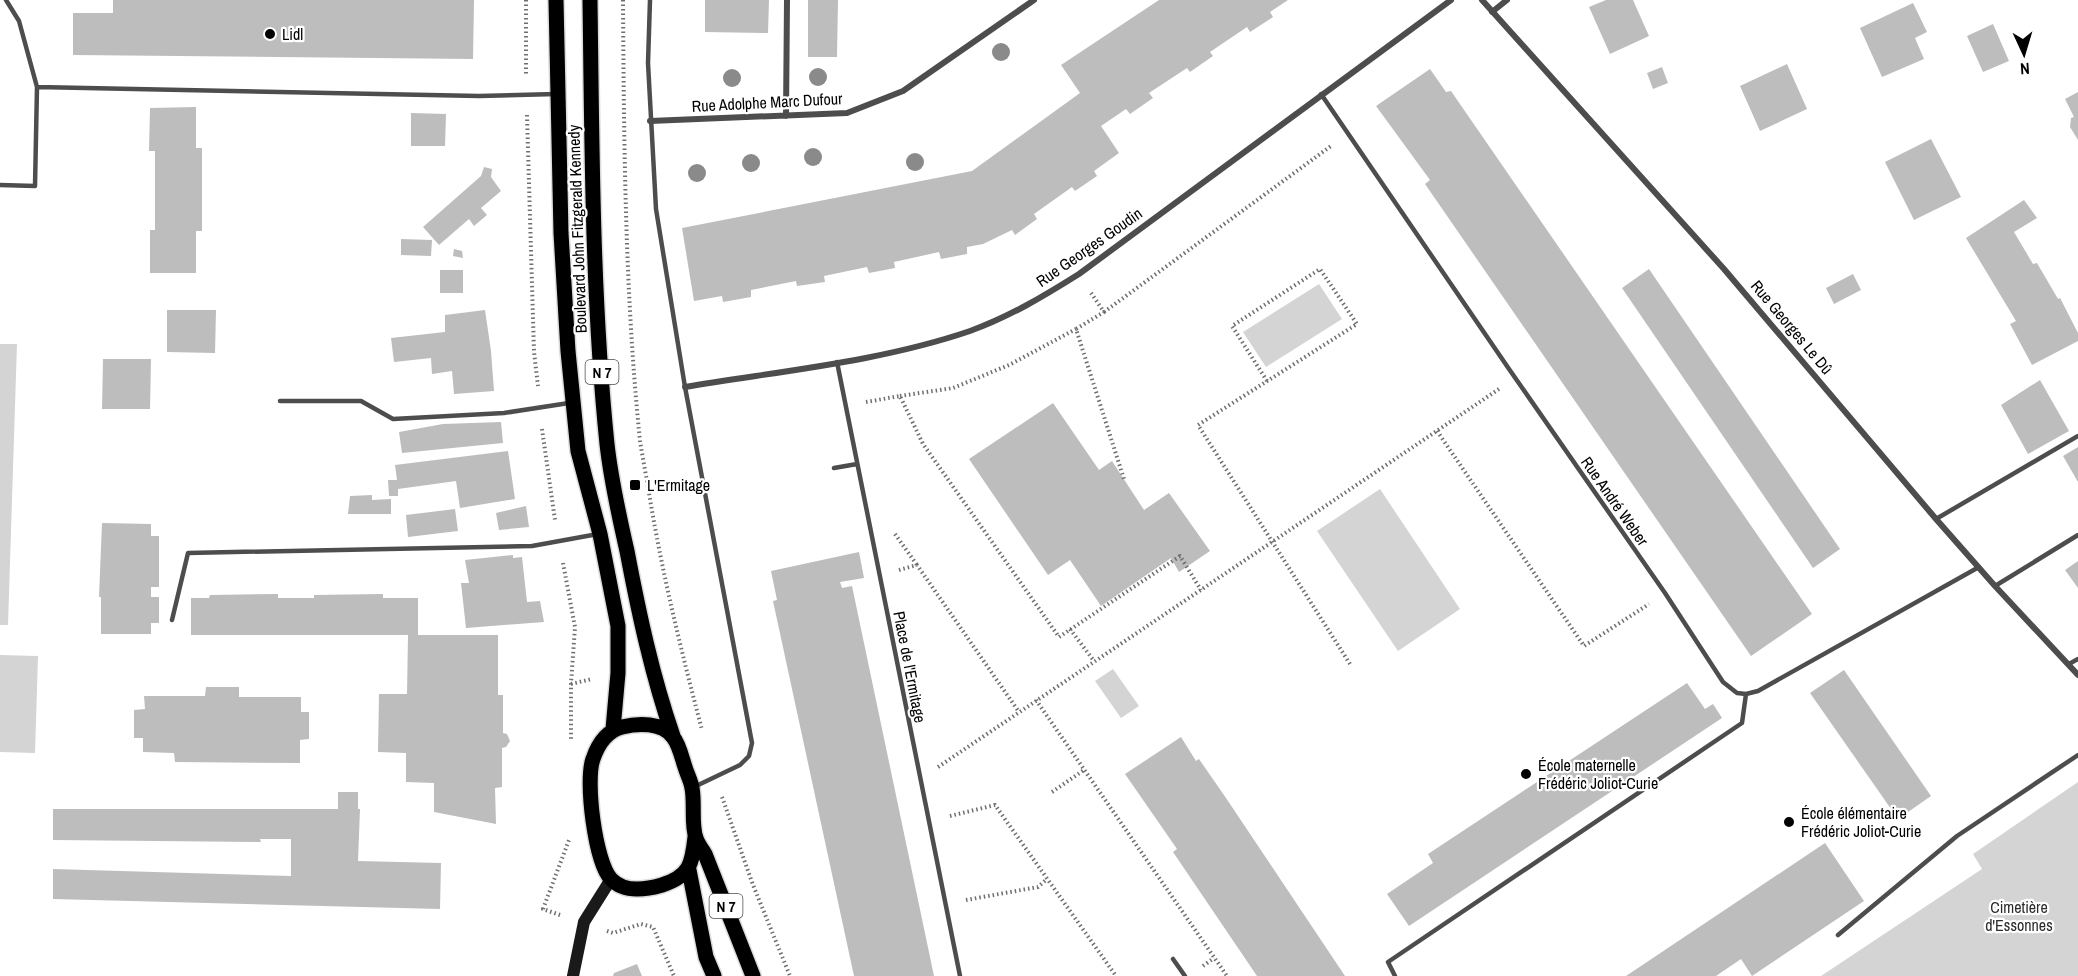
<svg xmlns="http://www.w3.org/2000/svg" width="2078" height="976" viewBox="0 0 2078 976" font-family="'Archivo Narrow',sans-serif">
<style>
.green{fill:#d4d4d4}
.building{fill:#bdbdbd}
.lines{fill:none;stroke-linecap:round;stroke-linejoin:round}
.primary-casing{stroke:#dbdbdb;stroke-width:18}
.path{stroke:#6f6f6f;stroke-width:4;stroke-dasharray:1.5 3;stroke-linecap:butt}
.lane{stroke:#4d4d4d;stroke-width:4.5}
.street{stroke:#4d4d4d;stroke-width:6}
.secondary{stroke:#1a1a1a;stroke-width:12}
.primary{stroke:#000;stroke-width:15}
.tree{fill:#8a8a8a}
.poi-dot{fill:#000;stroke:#fff;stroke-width:2}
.labels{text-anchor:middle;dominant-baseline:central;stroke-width:4.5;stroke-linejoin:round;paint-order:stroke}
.shield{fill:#fff;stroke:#4c4c4c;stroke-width:1.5}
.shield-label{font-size:15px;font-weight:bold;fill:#000}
.poi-label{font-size:16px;fill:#000;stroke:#fff;text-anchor:start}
.street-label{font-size:16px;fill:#000;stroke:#fff}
.park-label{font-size:16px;fill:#2b2b2b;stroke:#fff}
</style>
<rect width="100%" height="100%" fill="#fff"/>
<path class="green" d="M1319 284 1342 319 1266 367 1243 332Z
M0 344H17L8 625H0Z
M1380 489 1460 609 1398 651 1317 531Z
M0 655 38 656 35 753 0 752Z
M1113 669 1139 706 1121 718 1095 681Z
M2078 782V976H1821L1982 869 1973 854Z"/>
<path class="building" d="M113 0H474L473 59 73 55V13H113Z
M705 0H769L768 33 705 32Z
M808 0H838L837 57H808Z
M1159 0H1288L1270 12 1273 17 1250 32 1247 27 1210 52 1213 56 1190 72 1187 68 1149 93 1153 98 1130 114 1126 109 1101 126 1119 153 1094 171 1097 176 1075 191 1072 187 1034 214 1037 219 1015 235 1012 230 983 244 967 247V254L941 259 939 252 894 262 895 268 869 273 867 267 824 276 825 282 797 286 796 281 751 290V297L723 302 722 296 694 301 682 228 972 171 1080 93 1061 65Z
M1606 0H1633L1649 36 1610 54 1589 7Z
M1913 3 1927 32 1915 38 1924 59 1882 77 1860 28Z
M1993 24 2009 61 1983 72 1967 36Z
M1787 64 1807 109 1760 131 1740 86Z
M1662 67 1668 83 1653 89 1647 73Z
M1430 69 1446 92 1451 91 1812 614 1751 656 1425 184 1430 180 1376 106Z
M2078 92V140L2070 127 2071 118 2074 117 2065 99Z
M196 107V148H202V231H196V273H150V230H155V151H149L150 108Z
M411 113 446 114 445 146H411Z
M1931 139 1961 197 1914 220 1885 162Z
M484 167 492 169 491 177 501 191 481 208 487 215 474 226 469 219 439 245 423 227 481 176Z
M2024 200 2037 218 2014 232 2033 264 2037 263 2058 299 2060 298 2078 333V341L2032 365 2010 324 2016 321 1966 238Z
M401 239 432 240 431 256 401 255Z
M454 249 462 251 463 258 453 256Z
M1649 269 1840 549 1813 568 1622 288Z
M440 270H463V293H440Z
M1853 274 1861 290 1834 304 1826 288Z
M167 310H216L215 353 167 352Z
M485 310 491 351 494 391 454 394 452 371 432 374 431 358 394 362 391 338 445 332V315Z
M103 359H151L150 409H102Z
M2040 380 2069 431 2028 454 2001 405Z
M1053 403 1099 470 1112 461 1144 510 1169 493 1210 551 1179 572 1171 558 1101 606 1070 560 1048 575 969 459Z
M501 422 503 443 402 453 399 432 443 424Z
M2078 447V482L2063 456Z
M508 451 515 499 460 508 456 481 398 489V496H389L388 480H397L395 465Z
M372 495V500L391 499V514H348L350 496Z
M526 506 529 527 499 530 496 513Z
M455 509 458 531 408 537 406 515Z
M102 523 151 524V536H159V587H151V597H159V623H151V634H101V597H99Z
M859 552 864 578 840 582 842 588 852 586 934 976H854L773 601 777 600 771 571Z
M513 555V558L522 557 527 602 540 601 544 622 466 628 461 583H469L465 560Z
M2078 561V588L2065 570Z
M278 594V598H314V595L383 594V598H418V635H498V695H503V733L507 734 510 741 506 747 502 748V787L495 788 496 824 434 812V783L406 782V753L378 752 379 694H407L408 635H191V598H209L210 595Z
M1844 670 1931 796 1898 819 1810 693Z
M1687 683 1705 709 1713 704 1722 718 1409 926 1387 894 1433 863 1428 854Z
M206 687H239V697H301V712H309V739L300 740V763L175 762 174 753 143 752V738H134V710L145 709 144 696H205Z
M1181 737 1196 761 1199 759 1226 798 1345 976H1257L1173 852 1177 849 1125 774Z
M338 792H358V809H360L358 861 441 863 440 909 53 899V869L291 876V839H260L261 842 53 840V809H338Z
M1825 843 1864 901 1752 976 1741 959 1716 976H1626Z
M637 964 642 976H613L614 973Z"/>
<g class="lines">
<defs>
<path id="primary" d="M556 0 561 233 568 351 578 451 600 534 618 626V673L613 729
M590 0C592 148 592 297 607 444 611 480 619 516 627 551 639 614 652 675 673 736
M695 837C692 864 690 876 662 885 645 890 624 893 611 879 595 862 585 780 593 759 598 744 607 731 622 727 638 723 662 722 673 737 679 744 682 758 685 767 687 774 691 781 692 788 695 803 691 825 696 838 698 844 702 849 705 854L753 976
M689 870 706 957 714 976"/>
</defs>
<use href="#primary" class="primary-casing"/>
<path class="path" d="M526 0V74
M623 0C624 147 625 295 640 441 643 460 647 480 650 499 663 577 682 654 702 730
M527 115 534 352 538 386
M1091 293 1104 312 1076 329 1124 479
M1104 312 1331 146
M1267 381 1232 326 1320 269 1357 324 1198 425 1350 664
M900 396 953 388 1009 365 1076 329
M866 402 900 396 923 444 1059 637 1180 556 1201 590
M542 429 555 520
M1437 431 1584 646 1649 604
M895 534 917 565
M563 563 575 627 571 684V740
M899 570 917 565 1019 712
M1070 629 1094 661
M571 684 592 679
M1036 700 1227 976
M938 767 1499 389
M1052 792 1084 770
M722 797 753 885 790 976
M950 816 995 805 1116 976
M966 900 1038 887 1047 879
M560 915 543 909 569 840
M607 931 613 933 641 924 653 927 674 976
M1203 966 1214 958"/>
<path class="lane" d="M650 0 648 63 656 209 685 387 752 743 749 756 740 765 694 787
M37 87 479 96 556 94
M1321 94 1509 369 1665 593 1723 682 1737 693 1746 694 1758 691 1979 567
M0 185 35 186 37 87 19 21 6 0
M837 362 960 976
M280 401H361L393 419 504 413 569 403
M834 468 857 464
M1936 519 2078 436
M1995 586 2078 535
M172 620 188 553 532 546 598 534
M2069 664 2078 659
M1838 935 1957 836 2078 755
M1173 959 1185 976
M1395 976 1388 962 1742 723 1746 694"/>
<path class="street" d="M1482 0 1724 269 1936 519 1995 586 2078 675
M1492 12 1507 0
M786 116 787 0
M650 121 847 113 903 91 1034 0
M685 387C780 371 879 362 970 331 1009 317 1044 296 1079 274L1451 0"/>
<path class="secondary" d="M573 976 584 922 611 879"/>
<use href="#primary" class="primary"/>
</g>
<g class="tree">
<circle cx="1001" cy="52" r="9"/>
<circle cx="818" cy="77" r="9"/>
<circle cx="732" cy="78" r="9"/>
<circle cx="813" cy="157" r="9"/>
<circle cx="915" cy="162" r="9"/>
<circle cx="751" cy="163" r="9"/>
<circle cx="697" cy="173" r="9"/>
</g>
<g class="poi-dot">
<circle cx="270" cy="34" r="6"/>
<rect x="629" y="479" width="12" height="12" rx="3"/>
<circle cx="1526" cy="774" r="6"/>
<circle cx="1789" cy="822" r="6"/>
</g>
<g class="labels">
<g class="shield">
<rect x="585.5" y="360" width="33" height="24" rx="4.5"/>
<rect x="709.5" y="894" width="33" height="24" rx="4.5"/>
</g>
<g class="shield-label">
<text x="602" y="372">N 7</text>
<text x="726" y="906">N 7</text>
</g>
<g class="poi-label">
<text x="282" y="34">Lidl</text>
<text x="647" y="485">L'Ermitage</text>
<text x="1538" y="765">École maternelle<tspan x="1538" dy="18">Frédéric Joliot-Curie</tspan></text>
<text x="1801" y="813">École élémentaire<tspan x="1801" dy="18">Frédéric Joliot-Curie</tspan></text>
</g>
<g class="street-label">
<text transform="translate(767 102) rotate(-3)">Rue Adolphe Marc Dufour</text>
<text transform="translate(577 229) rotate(-92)">Boulevard John Fitzgerald Kennedy</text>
<text transform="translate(1089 247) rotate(-35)">Rue Georges Goudin</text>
<text transform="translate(1792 327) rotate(50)">Rue Georges Le Dû</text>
<text transform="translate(1615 501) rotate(55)">Rue André Weber</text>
<text transform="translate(910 667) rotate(79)">Place de l'Ermitage</text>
</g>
<g class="park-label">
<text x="2019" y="907">Cimetière<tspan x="2019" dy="18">d'Essonnes</tspan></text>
</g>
</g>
<g transform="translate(2024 54) rotate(176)" stroke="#ffffff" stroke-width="4.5" paint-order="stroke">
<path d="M0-4.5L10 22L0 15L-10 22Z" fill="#000000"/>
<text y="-9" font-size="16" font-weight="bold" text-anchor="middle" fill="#000000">N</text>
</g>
</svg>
